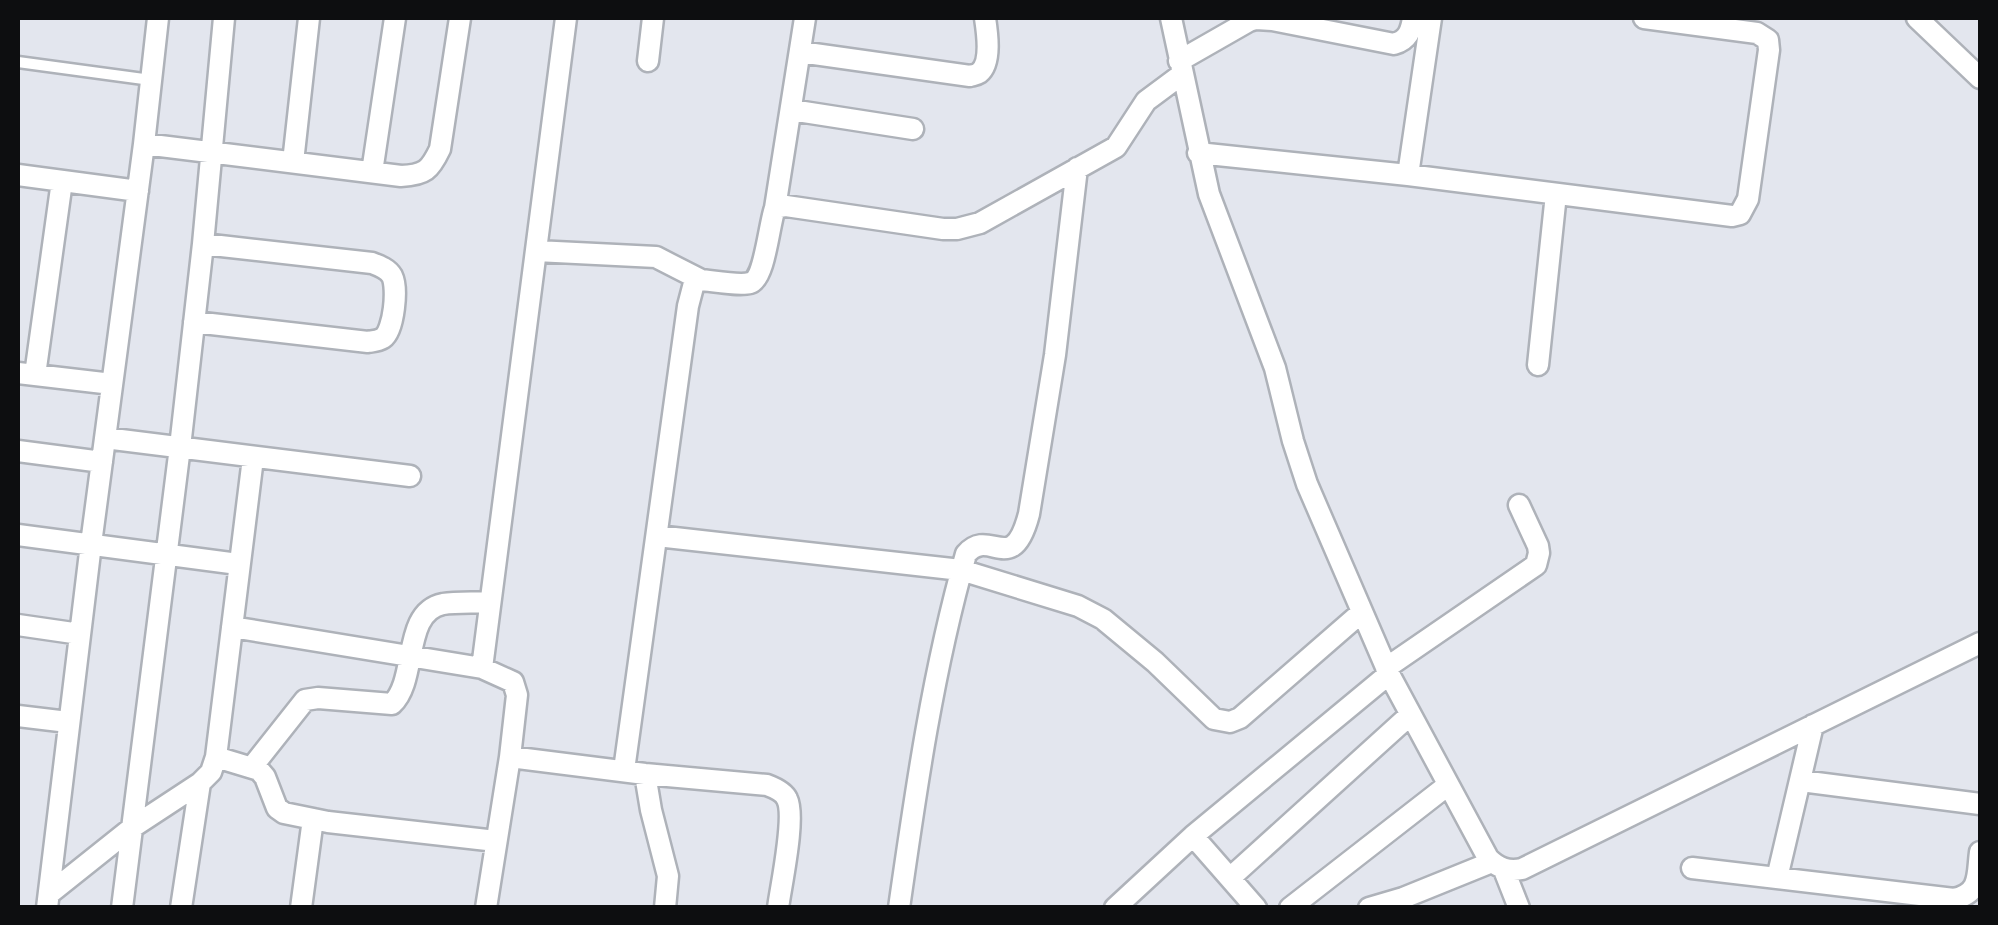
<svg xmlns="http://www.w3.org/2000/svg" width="1998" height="925" viewBox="0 0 1998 925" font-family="'Nunito Sans',sans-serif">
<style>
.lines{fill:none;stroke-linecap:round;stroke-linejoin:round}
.lane-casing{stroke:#aeb2b9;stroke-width:15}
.street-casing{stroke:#aeb2b9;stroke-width:25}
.lane{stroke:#fff;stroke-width:10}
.street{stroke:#fff;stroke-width:20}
</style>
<rect width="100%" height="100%" fill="#e3e6ee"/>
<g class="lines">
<defs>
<path id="lane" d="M18 62 151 80"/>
<path id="street" d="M1171 18 1209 194 1275 368 1293 441 1307 484 1389 674 1488 858C1498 868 1508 872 1522 869L1980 643
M1917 18 1980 78
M800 52 970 76C973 75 976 75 979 73 992 63 987 31 985 18
M648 61 653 18
M1179 61 1249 21 1256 19 1272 20 1394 44C1408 40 1411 31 1413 18
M791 110 913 129
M144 144 401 176C425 175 430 170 440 149L460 18
M1198 153 1408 175 1732 216 1740 214 1748 199 1769 50 1768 40 1757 33 1644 18
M293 162 309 18
M372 172 395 18
M18 175 138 191
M1408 175 1431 18
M775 208 805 18
M536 251 656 257 701 280
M194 322 368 342C374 341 378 341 383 338 394 330 398 288 392 276 388 269 380 266 372 263L203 244
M1538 365 1556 194
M18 373 112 384
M35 375 62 181
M105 438 410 476
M18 451 102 462
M18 535 238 564
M657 536 961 570 1078 606 1103 619 1155 662 1214 719 1230 722 1240 718 1362 612
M18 625 80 634
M232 627 482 668 513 682 517 695 510 757 486 908
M482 668 566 18
M1386 668 1536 565 1539 553 1538 546 1519 505
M18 716 68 722
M216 757 259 770 265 777 277 808 284 813 328 822 496 841
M510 757 645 774 767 785C775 788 784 792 787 799 796 817 781 885 778 908
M252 767 305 700 318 698 392 704C418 680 402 612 443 604 457 602 475 603 490 602
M624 770 688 306 694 283 701 280C713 281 739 286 750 283 765 279 769 224 775 208L786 206 943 229H957L980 223 1116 147 1146 101 1181 75
M645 774 651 810 668 876 665 908
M1801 781 1980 804
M1193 836 1256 908
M1692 868 1954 899C1981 893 1977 875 1980 852
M1504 870 1519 908
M1230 878 1410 715
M1777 878 1813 725
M49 894 133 827 200 783 211 772 216 757 253 458
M47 908 91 544 144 144 158 18
M122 908 180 447 203 244 224 18
M181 908 200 783
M301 908 313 819
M899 908C916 789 933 670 966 554 990 526 1012 579 1029 514L1055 355 1077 168
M1115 908 1193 836 1389 674
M1290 908 1448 785
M1369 908 1403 898 1492 862"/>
</defs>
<use href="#lane" class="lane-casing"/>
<use href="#street" class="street-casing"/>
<use href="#lane" class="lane"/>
<use href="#street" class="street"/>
</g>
<rect width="1998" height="925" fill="none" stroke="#0d0e10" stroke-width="40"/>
</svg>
